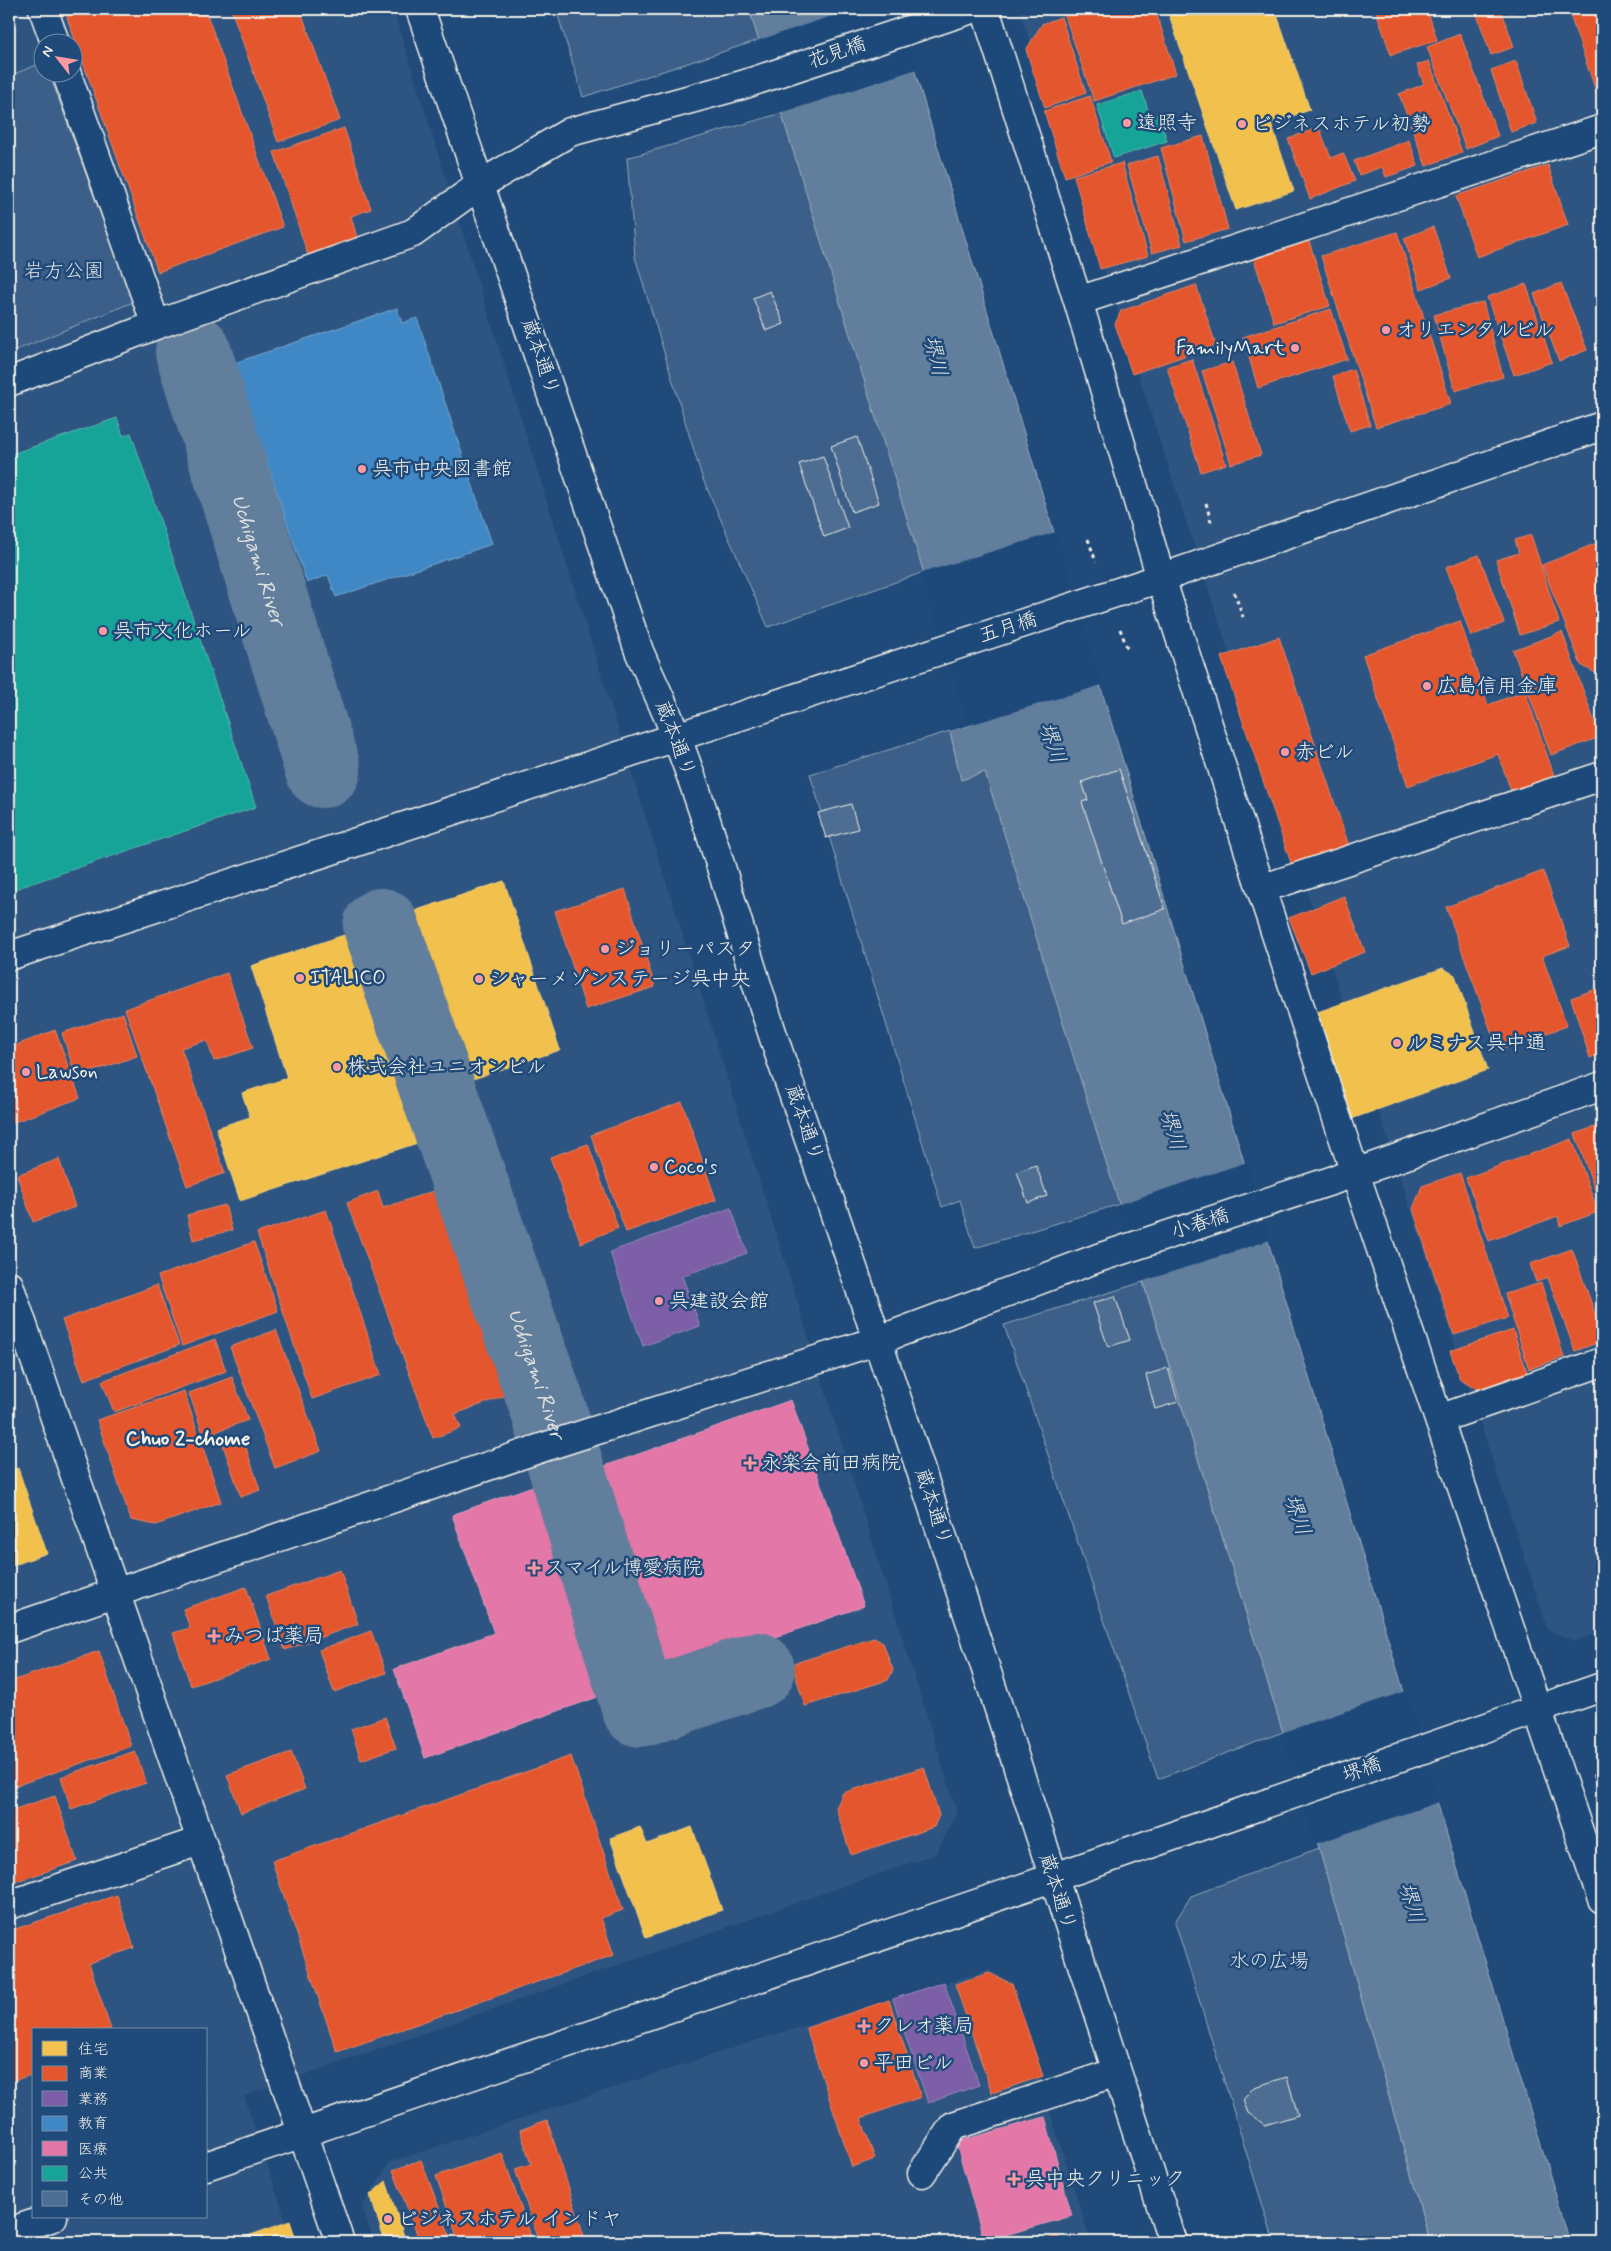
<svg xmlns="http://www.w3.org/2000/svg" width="1611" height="2251" viewBox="0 0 1611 2251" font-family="Mynerve,'Klee One',sans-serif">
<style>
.built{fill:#2d5581;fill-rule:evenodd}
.green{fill:#3a5f88;stroke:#97a8b8}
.water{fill:#627e9d;stroke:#9cacbb}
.pier{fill:#1f4a7a}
.homes{fill:#f2c14e;stroke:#f3cf7c}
.shops{fill:#e4572e;stroke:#e98566}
.offices{fill:#7b5ea7;stroke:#9f8aba}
.schools{fill:#3f88c5;stroke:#75a8d0}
.health{fill:#e377a8;stroke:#e89cbb}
.public{fill:#17a398;stroke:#59bab0}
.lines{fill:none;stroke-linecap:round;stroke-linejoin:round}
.river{stroke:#627e9d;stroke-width:76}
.building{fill:#4d6e92;stroke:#f4f1e8}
.minor-casing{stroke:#f4f1e8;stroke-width:31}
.path{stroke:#f4f1e8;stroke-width:3;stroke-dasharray:4 4;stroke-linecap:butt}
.minor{stroke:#1f4a7a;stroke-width:28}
.poi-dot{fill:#ff9aa2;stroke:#1f4a7a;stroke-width:2}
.labels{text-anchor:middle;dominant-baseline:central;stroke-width:5;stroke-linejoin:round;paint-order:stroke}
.street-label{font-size:20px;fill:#f4f1e8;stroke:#1f4a7a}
.poi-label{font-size:20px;fill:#f4f1e8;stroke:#1f4a7a;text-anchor:start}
.park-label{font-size:20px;fill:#e1e2de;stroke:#1f4a7a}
.water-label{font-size:21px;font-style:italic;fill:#dee0dd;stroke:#1f4a7a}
.neighbourhood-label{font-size:21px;font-weight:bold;fill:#f4f1e8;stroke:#1f4a7a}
</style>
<rect width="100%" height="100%" fill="#1f4a7a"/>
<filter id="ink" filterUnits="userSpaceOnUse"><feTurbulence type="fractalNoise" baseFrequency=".02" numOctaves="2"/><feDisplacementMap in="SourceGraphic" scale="10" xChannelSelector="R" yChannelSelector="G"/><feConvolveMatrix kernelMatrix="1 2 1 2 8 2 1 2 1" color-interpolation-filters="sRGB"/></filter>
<g filter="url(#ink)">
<path class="built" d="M9 9H393L957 1812 936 1854 244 2096 293 2242H9ZM42 42H72V72H42ZM34 2030H206V2217H34Z
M1019 9H1602V1632L1574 1641 1548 1630Z
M989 1970 1009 1981 1091 2242H374L362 2207 390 2162 757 2040Z"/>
<path class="green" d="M556 9H749L759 40 583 97Z
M42 63V72L49 73 133 302 9 353V76Z
M782 113 924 572 768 627 702 477 635 257 627 158Z
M950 731 961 780 985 771 1120 1204 975 1248 960 1200 942 1207 810 774Z
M1143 1282 1283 1732 1158 1779 1004 1325Z
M1319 1848 1430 2242H1274L1175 1922 1191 1896Z"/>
<path class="water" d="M749 9H896L1570 2242H1430L1319 1848 985 772 961 780 950 731 971 725Z"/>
<path class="pier" d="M853 9H899L917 69 779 114 756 41Z
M1056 532 1102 685 950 731 949 729 968 723 921 573Z
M1247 1162 1270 1240 1141 1282 1117 1205Z
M1406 1691 1439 1802 1315 1844 1281 1733Z"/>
<path class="homes" d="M1167 9H1275L1310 110 1271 123 1294 191 1236 210Z
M504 881 560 1050 470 1080 445 1003 430 1008 413 956 427 951 414 911Z
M347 934 391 1070 409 1064 433 1138 240 1201 216 1128 250 1117 242 1093 287 1078 251 966Z
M1443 968 1455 975 1488 1070 1343 1122 1306 1016Z
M18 1468 47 1553 9 1567V1471Z
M640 1827 647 1844 692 1827 722 1910 646 1938 610 1838Z
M386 2181 406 2242H385L370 2195Z
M290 2221 297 2242H231Z"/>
<path class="shops" d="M64 9H205L283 227 158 272Z
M231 9H300L340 120 278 142Z
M1077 9H1155L1176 74 1094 101 1064 13Z
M1381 9H1427L1437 40 1391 55 1376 11Z
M1475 9H1501L1514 47 1491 55Z
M1509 9H1522L1510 13Z
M1568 9H1602V99L1599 100Z
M1061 17 1086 93 1045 108 1026 50 1042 24Z
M1460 34 1498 136 1466 149 1427 47Z
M1429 61 1462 152 1426 166 1399 94 1424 84 1417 65Z
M1516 61 1537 123 1511 132 1491 70Z
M1090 96 1111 162 1065 177 1044 111Z
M1319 127 1331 158 1343 153 1355 181 1310 199 1288 139Z
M344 128 371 209 351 216 357 238 308 255 274 152Z
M1203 136 1228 229 1186 241 1161 148Z
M1409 140 1418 166 1386 177 1382 167 1359 175 1354 161Z
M1158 156 1182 245 1152 253 1127 165Z
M1122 163 1148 256 1100 269 1074 176Z
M1548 165 1568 225 1477 257 1456 196Z
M1433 227 1451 278 1421 289 1404 238Z
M1397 232 1451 404 1376 427 1321 256Z
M1309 241 1330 306 1274 323 1254 259Z
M1561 283 1587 350 1559 361 1534 294Z
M1526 284 1552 362 1514 375 1487 297Z
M1196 285 1216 345 1132 374 1115 324 1121 311Z
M1483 302 1503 377 1455 391 1434 315Z
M1331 309 1347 359 1258 388 1243 337Z
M1192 359 1226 464 1201 472 1167 367Z
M1232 362 1261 455 1231 464 1202 371Z
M1353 369 1370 425 1350 431 1333 376Z
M1531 535 1559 622 1520 635 1496 560 1519 553 1515 540Z
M1602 541V671L1596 673 1581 665 1542 565Z
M1479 555 1504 623 1471 636 1446 567Z
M1460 621 1488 705 1525 691 1557 784 1514 799 1498 754 1408 786 1363 655Z
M1562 632 1600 737 1551 755 1513 650Z
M1279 637 1349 846 1292 866 1221 657Z
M1543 871 1570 946 1542 956 1567 1026 1498 1050 1446 907Z
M625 889 655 987 586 1009 555 911Z
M1344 896 1365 952 1311 973 1289 918Z
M227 973 253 1048 214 1061 207 1040 181 1048 225 1173 187 1186 125 1009Z
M1602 987V1053L1590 1058 1571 998Z
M123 1013 137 1056 76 1077 62 1033Z
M55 1030 80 1098 9 1124V1048Z
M682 1102 716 1200 626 1232 591 1135Z
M1602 1124V1210L1575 1134Z
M1572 1139 1598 1212 1560 1226 1558 1216 1489 1241 1466 1178Z
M588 1144 618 1228 581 1243 550 1157Z
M59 1159 75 1207 33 1222 17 1175Z
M1460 1173 1508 1318 1454 1335 1413 1209 1422 1186Z
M436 1190 507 1395 455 1414 461 1428 433 1438 347 1203 378 1191 383 1208Z
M225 1205 232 1230 193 1240 187 1215Z
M326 1210 381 1375 312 1399 257 1233Z
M254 1242 278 1311 182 1346 158 1276Z
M1572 1249 1602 1333V1341L1575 1351 1548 1278 1536 1282 1530 1264Z
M1541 1283 1564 1357 1529 1369 1505 1294Z
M157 1285 179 1345 84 1380 62 1320Z
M276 1330 321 1451 275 1468 230 1347Z
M1513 1330 1527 1372 1478 1389 1460 1379 1450 1351Z
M215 1339 226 1371 114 1412 102 1381Z
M232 1377 248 1420 204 1436 189 1393Z
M184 1391 221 1502 156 1525 131 1520 97 1420Z
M243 1439 260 1490 241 1497 223 1445Z
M340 1570 358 1624 285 1650 266 1596Z
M246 1587 271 1659 191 1686 173 1633 190 1628 183 1609Z
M371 1631 386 1673 334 1692 319 1650Z
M874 1638 883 1643 893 1670 888 1680 805 1706 792 1664Z
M99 1651 131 1746 9 1788V1682Z
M385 1717 396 1748 361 1760 351 1729Z
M135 1751 146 1783 71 1809 61 1777Z
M291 1752 305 1789 241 1813 227 1775Z
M571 1756 623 1910 601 1918 614 1955 337 2052 272 1861Z
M924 1767 939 1815 934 1827 851 1855 836 1808 843 1793Z
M55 1796 77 1861 9 1884V1811Z
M117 1895 134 1948 89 1963 111 2030H34V2074L9 2082V1931Z
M989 1973 1012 1984 1043 2076 992 2093 955 1984Z
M889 2000 921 2097 861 2118 875 2159 852 2167 806 2028Z
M547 2120 586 2242H539L515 2169 531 2164 520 2130Z
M502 2153 533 2242H459L436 2176Z
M421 2160 452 2242H420L393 2170Z
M1058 2236 1060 2242H1037Z
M811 2238 812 2242H798Z"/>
<path class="offices" d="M731 1208 747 1253 682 1276 700 1326 643 1346 610 1252Z
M944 1982 979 2085 928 2103 893 1999Z"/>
<path class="schools" d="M397 308 402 323 417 318 492 544 336 597 328 575 307 583 234 363Z"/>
<path class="health" d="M791 1400 864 1606 657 1679 585 1473Z
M555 1478 629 1686 425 1758 394 1669 494 1633 452 1515Z
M1602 1771V1800L1593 1774Z
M1045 2117 1072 2216 984 2241 956 2142Z"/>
<path class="public" d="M1142 91 1150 116 1158 114 1167 141 1114 158 1097 105Z
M117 418 123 436 131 433 256 807 9 891V455Z"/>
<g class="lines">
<g class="river">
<path id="s1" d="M193 351 323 770"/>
<path id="s2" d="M381 926 547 1405 640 1709 757 1670"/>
</g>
</g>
<path class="building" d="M770 291 784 324 766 331 753 298Z
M857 437 879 503 852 512 831 446Z
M823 456 848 528 824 537 799 464Z
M1119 769 1165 909 1122 924 1082 802 1088 800 1082 782Z
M851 804 858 829 826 838 818 813Z
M1036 1165 1047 1196 1028 1203 1017 1172Z
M1115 1296 1130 1340 1108 1347 1093 1303Z
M1168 1368 1178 1402 1155 1409 1146 1375Z
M1287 2077 1298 2115 1265 2125 1248 2113 1243 2100 1254 2087Z"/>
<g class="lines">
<defs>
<path id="minor" d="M43 9 55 42
M420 9 639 651C651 679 665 707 676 736 718 843 745 956 783 1065 920 1455 1043 1850 1173 2242
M985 9 1078 301 1161 578 1261 889 1355 1173 1602 1899
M66 72 156 325
M1078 301 1602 129
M9 382 156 325 413 233 481 184 570 132 742 85 972 9
M1261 889 1602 776
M9 956 1161 578 1602 426
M9 1285 340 2242
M1439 1419 1602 1362
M9 1629 544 1447 879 1340 1098 1258 1355 1173 1602 1086
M9 1905 200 1841
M206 2166 1052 1878 1602 1687
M922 2173 953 2126 1117 2072
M9 2232 53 2217"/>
</defs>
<use href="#minor" class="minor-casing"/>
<path class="path" d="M1206 503 1211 522
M1088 539 1096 562
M1234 592 1243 617
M1120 629 1128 650"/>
<use href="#minor" class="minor"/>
</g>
</g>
<g class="poi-dot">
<circle cx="1127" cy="123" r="5"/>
<circle cx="1242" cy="124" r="5"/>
<circle cx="1386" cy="330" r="5"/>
<circle cx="1295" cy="348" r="5"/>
<circle cx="362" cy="469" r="5"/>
<circle cx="103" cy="631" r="5"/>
<circle cx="1427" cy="686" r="5"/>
<circle cx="1285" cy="752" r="5"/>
<circle cx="605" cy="949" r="5"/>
<circle cx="300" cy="978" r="5"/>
<circle cx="479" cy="979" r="5"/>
<circle cx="1397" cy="1043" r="5"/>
<circle cx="337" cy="1067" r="5"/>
<circle cx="26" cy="1072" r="5"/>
<circle cx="654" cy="1167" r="5"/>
<circle cx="659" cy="1301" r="5"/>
<path d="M747.5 1455.5h5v5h5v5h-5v5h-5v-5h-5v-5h5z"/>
<path d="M531.5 1560.5h5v5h5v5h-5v5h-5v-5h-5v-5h5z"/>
<path d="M211.5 1628.5h5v5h5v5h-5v5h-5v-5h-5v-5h5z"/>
<path d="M861.5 2018.5h5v5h5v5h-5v5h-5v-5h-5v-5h5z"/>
<circle cx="864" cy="2063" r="5"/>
<path d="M1011.5 2171.5h5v5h5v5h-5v5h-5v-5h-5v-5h5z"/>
<circle cx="388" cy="2219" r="5"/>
</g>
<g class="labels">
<g class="street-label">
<text transform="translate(837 53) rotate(-19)">花見橋</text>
<text transform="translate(540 357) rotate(71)">蔵本通り</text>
<text transform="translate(1008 628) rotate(-18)">五月橋</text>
<text transform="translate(675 739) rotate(69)">蔵本通り</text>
<text transform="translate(804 1123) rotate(71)">蔵本通り</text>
<text transform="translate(1200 1224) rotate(-18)">小春橋</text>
<text transform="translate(933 1507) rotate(72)">蔵本通り</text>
<text transform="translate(1362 1770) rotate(-19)">堺橋</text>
<text transform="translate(1057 1892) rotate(72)">蔵本通り</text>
</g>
<g class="poi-label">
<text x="1137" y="123">遠照寺</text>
<text x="1252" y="124">ビジネスホテル初勢</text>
<text x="1396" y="330">オリエンタルビル</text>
<text x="1285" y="348" text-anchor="end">FamilyMart</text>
<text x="372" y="469">呉市中央図書館</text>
<text x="113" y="631">呉市文化ホール</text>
<text x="1437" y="686">広島信用金庫</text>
<text x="1295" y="752">赤ビル</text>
<text x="615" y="949">ジョリーパスタ</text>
<text x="310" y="978">ITALICO</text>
<text x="489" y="979">シャーメゾンステージ呉中央</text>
<text x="1407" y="1043">ルミナス呉中通</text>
<text x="347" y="1067">株式会社ユニオンビル</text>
<text x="36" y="1072">Lawson</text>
<text x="664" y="1167">Coco's</text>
<text x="669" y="1301">呉建設会館</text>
<text x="761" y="1463">永楽会前田病院</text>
<text x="545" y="1568">スマイル博愛病院</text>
<text x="224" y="1636">みつば薬局</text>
<text x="874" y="2026">クレオ薬局</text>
<text x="874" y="2063">平田ビル</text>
<text x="1025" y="2179">呉中央クリニック</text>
<text x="398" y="2219">ビジネスホテル インドヤ</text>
</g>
<g class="park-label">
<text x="64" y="271">岩方公園</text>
<text x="1269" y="1961">水の広場</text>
</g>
<g class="water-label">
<text transform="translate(935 356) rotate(77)">堺川</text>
<text stroke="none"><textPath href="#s1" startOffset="219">Uchigami River</textPath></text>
<text transform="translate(1052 743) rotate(71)">堺川</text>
<text transform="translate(1172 1130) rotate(74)">堺川</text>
<text stroke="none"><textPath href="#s2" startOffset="474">Uchigami River</textPath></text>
<text transform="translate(1297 1515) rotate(71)">堺川</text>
<text transform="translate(1411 1903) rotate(74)">堺川</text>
</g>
<g class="neighbourhood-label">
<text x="188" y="1439">Chuo 2-chome</text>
</g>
</g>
<rect width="1611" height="2251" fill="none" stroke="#1f4a7a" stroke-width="30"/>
<rect x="15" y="15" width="1581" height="2221" fill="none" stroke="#f4f1e8" stroke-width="2" filter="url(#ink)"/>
<rect x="32" y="2028" width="175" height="190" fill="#1f4a7a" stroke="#748da6"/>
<rect x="42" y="2041" width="25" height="15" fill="#f2c14e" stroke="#748da6"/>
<text x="78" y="2054" font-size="15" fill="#f4f1e8">住宅</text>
<rect x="42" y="2066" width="25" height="15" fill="#e4572e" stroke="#748da6"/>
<text x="78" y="2078" font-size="15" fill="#f4f1e8">商業</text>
<rect x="42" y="2091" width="25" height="15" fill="#7b5ea7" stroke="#748da6"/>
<text x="78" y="2104" font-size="15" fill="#f4f1e8">業務</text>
<rect x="42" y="2116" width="25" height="15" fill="#3f88c5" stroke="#748da6"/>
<text x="78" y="2128" font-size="15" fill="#f4f1e8">教育</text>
<rect x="42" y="2141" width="25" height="15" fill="#e377a8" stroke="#748da6"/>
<text x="78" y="2154" font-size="15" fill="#f4f1e8">医療</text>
<rect x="42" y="2166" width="25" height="15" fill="#17a398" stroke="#748da6"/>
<text x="78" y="2178" font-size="15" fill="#f4f1e8">公共</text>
<rect x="42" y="2191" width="25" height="15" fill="#4d6e92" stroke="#748da6"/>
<text x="78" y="2204" font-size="15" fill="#f4f1e8">その他</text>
<g transform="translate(58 58) rotate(301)"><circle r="24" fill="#1f4a7a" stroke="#748da6"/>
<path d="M0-4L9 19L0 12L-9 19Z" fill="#ff9aa2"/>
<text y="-8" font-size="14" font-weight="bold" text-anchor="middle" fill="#f4f1e8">N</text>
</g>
</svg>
